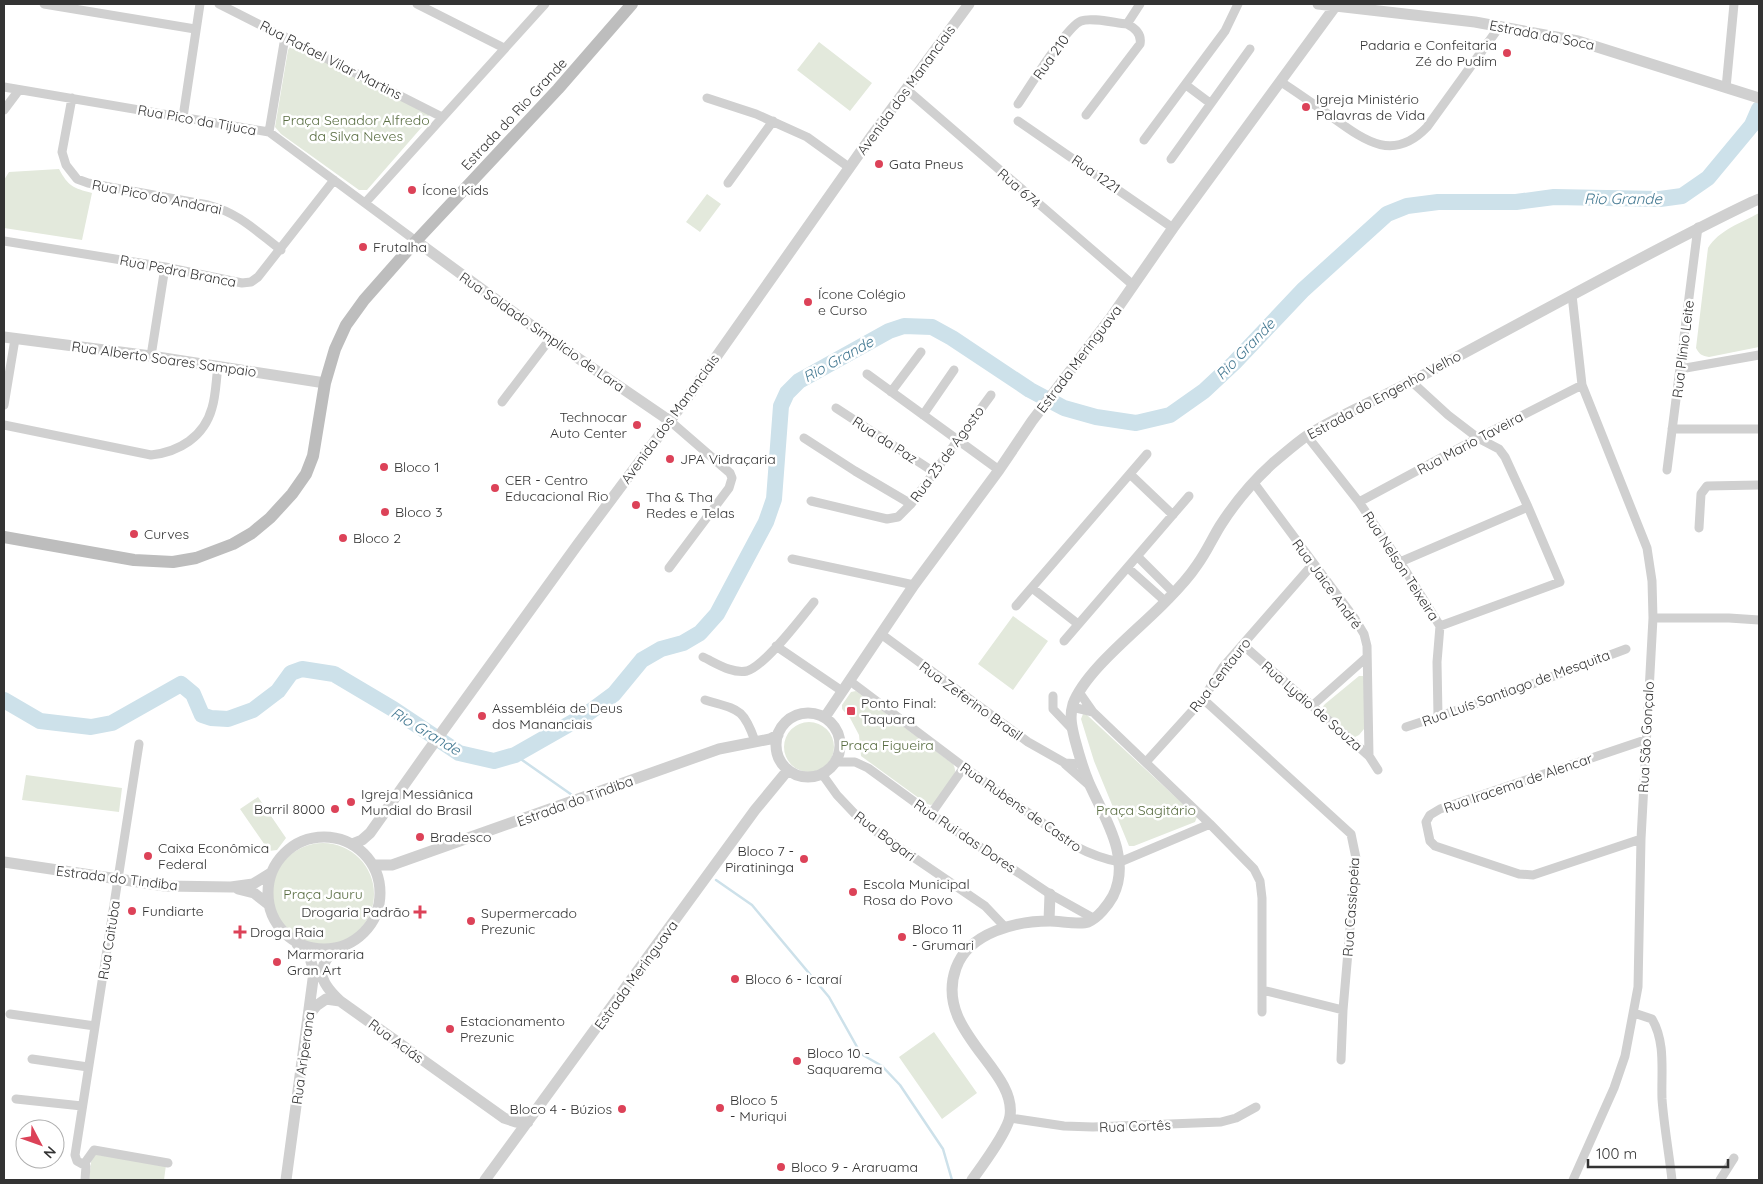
<svg xmlns="http://www.w3.org/2000/svg" width="1763" height="1184" viewBox="0 0 1763 1184" font-family="Quicksand,sans-serif">
<style>
.green{fill:#e3e9dc}
.lines{fill:none;stroke-linecap:round;stroke-linejoin:round}
.stream{stroke:#cde1ea;stroke-width:2.5}
.river{stroke:#cde1ea;stroke-width:16}
.minor{stroke:#d0d0d0;stroke-width:9}
.tertiary{stroke:#d0d0d0;stroke-width:11}
.secondary{stroke:#bdbdbd;stroke-width:12}
.poi-dot{fill:#dc4258;stroke:#fff;stroke-width:2}
.labels{text-anchor:middle;dominant-baseline:central;stroke-width:5;stroke-linejoin:round;paint-order:stroke}
.street-label{font-size:14px;fill:#333;stroke:#fff}
.poi-label{font-size:14px;fill:#333;stroke:#fff;text-anchor:start}
.park-label{font-size:14px;fill:#596d42;stroke:#fff}
.water-label{font-size:15px;font-style:italic;fill:#447992;stroke:#fff}
</style>
<rect width="100%" height="100%" fill="#fff"/>
<path class="green" d="M819 42 872 83 850 111 797 70Z
M292 44 429 114 428 120 367 190H359L281 134 275 127 288 50Z
M59 169C68 186 73 188 92 193L82 240 4 228V180L9 172Z
M707 194 721 204 700 232 686 222Z
M1759 213V347L1709 357C1702 356 1699 354 1696 348L1708 248C1719 230 1741 223 1759 213Z
M1013 616 1048 641 1013 690 978 664Z
M1359 676H1363L1365 679 1364 729 1359 735 1353 738 1321 709 1325 704Z
M856 691 953 764C961 777 943 792 935 803L931 805 927 804 861 756 859 735 850 718 842 709V705L851 692Z
M1083 714 1087 715 1197 817 1195 822 1134 846H1129L1094 761 1081 719Z
M784 747a25 25 0 1 1 50 0a25 25 0 1 1-50 0Z
M26 775 122 788 119 812 22 800Z
M258 797 286 838 277 850 269 851 240 809Z
M272 894a51 51 0 1 1 102 0a51 51 0 1 1-102 0Z
M934 1032 977 1093 942 1119 899 1057Z
M92 1154 166 1165 164 1180H89Z"/>
<g class="lines">
<path class="stream" d="M515 755 572 795
M716 880 752 905 829 997 861 1054 882 1066 900 1085 943 1149 952 1180"/>
<path class="river" d="M4 700 40 721 91 727 112 723 181 684 193 694 202 715 211 718 228 719 253 710 278 691 291 673 302 669 334 674 393 709 459 753 494 761 515 755 587 714 614 694 642 660 661 649 683 643 700 633 717 614 766 522 774 499 781 406 787 393 799 381 889 331 904 326 932 327 952 338 1030 390 1064 408 1096 417 1136 423 1170 415 1204 391 1234 363 1303 290 1387 214 1407 206 1438 202H1516L1554 197 1660 199 1682 196 1708 178 1752 125 1759 109"/>
<path class="minor" d="M44 4 195 29
M219 4 442 117
M417 4 504 48
M1281 82C1298 93 1315 105 1332 117 1364 140 1393 163 1427 127L1500 26
M1186 85 1210 103
M4 87 269 132 416 241
M1726 88 1734 4
M906 89 1133 285
M72 98 62 152 66 165 77 179 88 183 208 205C239 213 256 231 281 250
M707 98 756 114 807 137 850 168
M1018 104C1029 88 1067 26 1081 21 1091 17 1115 23 1127 24L1140 4
M4 110 19 90
M1086 115 1140 44C1142 34 1135 28 1127 24
M183 117 200 4
M1018 121 1173 228
M269 132 285 37
M1144 140 1225 31 1238 4
M1171 159 1250 49
M728 183 773 121
M365 203 545 4
M4 241 165 267 242 283 251 282 258 277 334 180
M1572 295 1582 385 1647 548 1652 581 1653 618 1641 839 1638 987 1625 1056 1614 1088 1573 1180
M151 356 165 267
M1680 369 1759 355
M867 374 999 470
M1412 382 1448 415 1478 438 1499 449 1505 457 1528 507 1560 582 1440 626
M891 392 921 352
M502 402 550 339
M4 405 15 339
M836 408 934 472
M923 415 954 370
M4 425 151 455C179 452 204 437 212 408 216 395 216 380 218 366
M1672 429H1759
M1307 436 1359 502 1400 562 1440 626 1437 662 1438 716
M804 438 855 471 911 504
M1667 470 1698 227
M1131 475 1173 515
M1254 483 1355 619 1364 634 1367 646 1369 756
M811 501 887 519 898 517 911 504 991 395
M1359 502 1478 438 1582 385
M1699 528 1701 494 1707 486 1759 485
M1138 557 1174 593
M792 559 914 585
M1400 562 1528 507
M669 568 729 488 732 478 730 473 670 421
M1128 568 1166 602
M1032 588 1078 624
M1016 606 1147 454
M1653 618H1729L1759 620
M881 634 1028 742 1065 763 1081 764
M1064 641 1189 496
M1243 645 1369 756 1378 770
M776 646 842 691
M703 657C716 663 732 674 747 671 765 666 801 618 814 602
M850 681 964 767 1075 846C1090 854 1103 859 1120 862L1210 824
M1079 692 1093 712 1210 824 1254 869 1260 881 1262 898V990L1343 1010
M1053 696V709L1072 729
M1203 699 1351 834 1356 858 1343 1010 1341 1060
M705 700C738 710 743 707 755 741
M1313 705 1367 657
M1072 707 1093 712
M1406 727 1503 695 1626 649
M836 762H855L868 768 931 814 1050 894 1093 918
M1146 762 1203 699 1223 667 1313 564
M1065 764 1089 785
M822 774 837 795 854 813 878 833 985 906 1004 926
M931 814 964 767
M1641 839 1533 875 1519 874 1435 846 1430 841 1426 822 1430 815 1440 809 1645 740
M1262 1012V990
M1634 1013 1652 1019C1666 1043 1661 1072 1662 1099 1664 1126 1669 1153 1672 1180
M10 1014 95 1026
M32 1059 88 1067
M16 1099 82 1106
M1010 1118 1064 1126 1093 1127 1221 1122 1236 1118 1256 1107
M84 1164 94 1150 168 1163
M85 1180 86 1166 77 1161 75 1155 139 744
M1720 1180 1734 1158"/>
<path class="tertiary" d="M1318 4 1475 22 1578 41 1759 98
M416 241 550 339 670 421
M4 337 151 356 325 383
M776 745a32 32 0 1 1 64 0a32 32 0 1 1-64 0Z
M825 717 914 585 999 470 1032 421 1112 316 1173 228 1337 4
M268 893a56 56 0 1 1 112 0a56 56 0 1 1-112 0Z
M352 844 362 840 370 833 426 754 578 544 690 394 871 137 969 4
M4 862 165 886 231 887 253 884 271 873
M373 865H392L719 749 770 739 778 735
M238 889 254 893 268 904
M1049 921 1050 894
M334 949C315 971 320 982 340 1001L504 1118 516 1122H528
M309 1015 316 1006 326 999 340 1001
M286 1180 314 972 310 958 297 944
M485 1180 755 810 788 770
M972 1180C982 1166 1008 1131 1010 1116 1017 1069 933 1031 956 968 969 932 1017 921 1050 921 1060 921 1080 925 1088 922 1098 918 1108 905 1113 896 1132 858 1104 817 1089 783 1083 769 1079 755 1075 740 1072 728 1069 717 1073 704 1086 669 1142 627 1168 599 1179 588 1189 577 1197 565 1206 553 1212 539 1220 526 1234 504 1253 481 1273 463 1284 454 1296 443 1308 435 1341 414 1379 399 1414 380 1467 351 1520 323 1572 295 1632 263 1691 231 1752 202L1759 199"/>
<path class="secondary" d="M4 537 134 560 173 562 196 558 233 544 252 533 270 518 292 494 306 474 313 456 325 383 335 349 346 325 364 300 416 241 558 89 632 4"/>
</g>
<g class="poi-dot">
<circle cx="1507" cy="53" r="5"/>
<circle cx="1306" cy="107" r="5"/>
<circle cx="879" cy="164" r="5"/>
<circle cx="412" cy="190" r="5"/>
<circle cx="363" cy="247" r="5"/>
<circle cx="808" cy="302" r="5"/>
<circle cx="637" cy="425" r="5"/>
<circle cx="670" cy="459" r="5"/>
<circle cx="384" cy="467" r="5"/>
<circle cx="495" cy="488" r="5"/>
<circle cx="636" cy="505" r="5"/>
<circle cx="385" cy="512" r="5"/>
<circle cx="134" cy="534" r="5"/>
<circle cx="343" cy="538" r="5"/>
<rect x="846" y="706" width="10" height="10" rx="2.5"/>
<circle cx="482" cy="716" r="5"/>
<circle cx="351" cy="802" r="5"/>
<circle cx="335" cy="809" r="5"/>
<circle cx="420" cy="837" r="5"/>
<circle cx="148" cy="856" r="5"/>
<circle cx="804" cy="859" r="5"/>
<circle cx="853" cy="892" r="5"/>
<circle cx="132" cy="911" r="5"/>
<path d="M417.5 904.5h5v5h5v5h-5v5h-5v-5h-5v-5h5z"/>
<circle cx="471" cy="921" r="5"/>
<path d="M237.5 924.5h5v5h5v5h-5v5h-5v-5h-5v-5h5z"/>
<circle cx="902" cy="937" r="5"/>
<circle cx="277" cy="962" r="5"/>
<circle cx="735" cy="979" r="5"/>
<circle cx="450" cy="1029" r="5"/>
<circle cx="797" cy="1061" r="5"/>
<circle cx="720" cy="1108" r="5"/>
<circle cx="622" cy="1109" r="5"/>
<circle cx="781" cy="1167" r="5"/>
</g>
<g class="labels">
<g class="street-label">
<text transform="translate(1542 35) rotate(11)">Estrada da Soca</text>
<text transform="translate(1051 57) rotate(-55)">Rua 210</text>
<text transform="translate(331 60) rotate(27)">Rua Rafael Vilar Martins</text>
<text transform="translate(906 90) rotate(-54)">Avenida dos Mananciais</text>
<text transform="translate(514 114) rotate(-47)">Estrada do Rio Grande</text>
<text transform="translate(197 120) rotate(10)">Rua Pico da Tijuca</text>
<text transform="translate(1096 174) rotate(35)">Rua 1221</text>
<text transform="translate(1019 188) rotate(41)">Rua 674</text>
<text transform="translate(157 197) rotate(11)">Rua Pico do Andarai</text>
<text transform="translate(178 271) rotate(11)">Rua Pedra Branca</text>
<text transform="translate(542 332) rotate(35)">Rua Soldado Simplício de Lara</text>
<text transform="translate(1683 349) rotate(-83)">Rua Plínio Leite</text>
<text transform="translate(164 359) rotate(8)">Rua Alberto Soares Sampaio</text>
<text transform="translate(1079 359) rotate(-53)">Estrada Meringuava</text>
<text transform="translate(1384 395) rotate(-28)">Estrada do Engenho Velho</text>
<text transform="translate(670 419) rotate(-54)">Avenida dos Mananciais</text>
<text transform="translate(885 440) rotate(33)">Rua da Paz</text>
<text transform="translate(1470 443) rotate(-28)">Rua Mario Taveira</text>
<text transform="translate(947 454) rotate(-54)">Rua 23 de Agosto</text>
<text transform="translate(1401 566) rotate(57)">Rua Nelson Teixeira</text>
<text transform="translate(1327 584) rotate(54)">Rua Jaice André</text>
<text transform="translate(1220 675) rotate(-52)">Rua Centauro</text>
<text transform="translate(1516 688) rotate(-20)">Rua Luís Santiago de Mesquita</text>
<text transform="translate(971 701) rotate(36)">Rua Zeferino Brasil</text>
<text transform="translate(1312 706) rotate(41)">Rua Lydio de Souza</text>
<text transform="translate(1646 737) rotate(-87)">Rua São Gonçalo</text>
<text transform="translate(1518 783) rotate(-19)">Rua Iracema de Alencar</text>
<text transform="translate(575 801) rotate(-20)">Estrada do Tindiba</text>
<text transform="translate(1021 807) rotate(35)">Rua Rubens de Castro</text>
<text transform="translate(885 836) rotate(37)">Rua Bogari</text>
<text transform="translate(965 836) rotate(34)">Rua Rui das Dores</text>
<text transform="translate(117 878) rotate(7)">Estrada do Tindiba</text>
<text transform="translate(1351 907) rotate(-86)">Rua Cassiopéia</text>
<text transform="translate(109 940) rotate(-81)">Rua Caituba</text>
<text transform="translate(636 975) rotate(-54)">Estrada Meringuava</text>
<text transform="translate(396 1041) rotate(36)">Rua Aciás</text>
<text transform="translate(303 1058) rotate(-82)">Rua Ariperana</text>
<text transform="translate(1135 1126) rotate(-2)">Rua Cortês</text>
</g>
<g class="poi-label">
<text x="1497" y="45" text-anchor="end">Padaria e Confeitaria<tspan x="1497" dy="16">Zé do Pudim</tspan></text>
<text x="1316" y="99">Igreja Ministério<tspan x="1316" dy="16">Palavras de Vida</tspan></text>
<text x="889" y="164">Gata Pneus</text>
<text x="422" y="190">Ícone Kids</text>
<text x="373" y="247">Frutalha</text>
<text x="818" y="294">Ícone Colégio<tspan x="818" dy="16">e Curso</tspan></text>
<text x="627" y="417" text-anchor="end">Technocar<tspan x="627" dy="16">Auto Center</tspan></text>
<text x="680" y="459">JPA Vidraçaria</text>
<text x="394" y="467">Bloco 1</text>
<text x="505" y="480">CER - Centro<tspan x="505" dy="16">Educacional Rio</tspan></text>
<text x="646" y="497">Tha &amp; Tha<tspan x="646" dy="16">Redes e Telas</tspan></text>
<text x="395" y="512">Bloco 3</text>
<text x="144" y="534">Curves</text>
<text x="353" y="538">Bloco 2</text>
<text x="861" y="703">Ponto Final:<tspan x="861" dy="16">Taquara</tspan></text>
<text x="492" y="708">Assembléia de Deus<tspan x="492" dy="16">dos Mananciais</tspan></text>
<text x="361" y="794">Igreja Messiânica<tspan x="361" dy="16">Mundial do Brasil</tspan></text>
<text x="325" y="809" text-anchor="end">Barril 8000</text>
<text x="430" y="837">Bradesco</text>
<text x="158" y="848">Caixa Econômica<tspan x="158" dy="16">Federal</tspan></text>
<text x="794" y="851" text-anchor="end">Bloco 7 -<tspan x="794" dy="16">Piratininga</tspan></text>
<text x="863" y="884">Escola Municipal<tspan x="863" dy="16">Rosa do Povo</tspan></text>
<text x="142" y="911">Fundiarte</text>
<text x="410" y="912" text-anchor="end">Drogaria Padrão</text>
<text x="481" y="913">Supermercado<tspan x="481" dy="16">Prezunic</tspan></text>
<text x="912" y="929">Bloco 11<tspan x="912" dy="16">- Grumari</tspan></text>
<text x="250" y="932">Droga Raia</text>
<text x="287" y="954">Marmoraria<tspan x="287" dy="16">Gran Art</tspan></text>
<text x="745" y="979">Bloco 6 - Icaraí</text>
<text x="460" y="1021">Estacionamento<tspan x="460" dy="16">Prezunic</tspan></text>
<text x="807" y="1053">Bloco 10 -<tspan x="807" dy="16">Saquarema</tspan></text>
<text x="730" y="1100">Bloco 5<tspan x="730" dy="16">- Muriqui</tspan></text>
<text x="612" y="1109" text-anchor="end">Bloco 4 - Búzios</text>
<text x="791" y="1167">Bloco 9 - Araruama</text>
</g>
<g class="park-label">
<text x="356" y="120">Praça Senador Alfredo<tspan x="356" dy="16">da Silva Neves</tspan></text>
<text x="887" y="745">Praça Figueira</text>
<text x="1146" y="810">Praça Sagitário</text>
<text x="323" y="894">Praça Jauru</text>
</g>
<g class="water-label">
<text x="1623" y="198">Rio Grande</text>
<text transform="translate(1245 349) rotate(-46)">Rio Grande</text>
<text transform="translate(838 359) rotate(-29)">Rio Grande</text>
<text transform="translate(426 731) rotate(31)">Rio Grande</text>
</g>
</g>
<rect width="1763" height="1184" fill="none" stroke="#333333" stroke-width="10"/>
<g transform="translate(40 1144) rotate(131)"><circle r="24" fill="#ffffff" stroke="#adadad"/>
<path d="M0-4L9 19L0 12L-9 19Z" fill="#dc4258"/>
<text y="-8" font-size="14" font-weight="bold" text-anchor="middle" fill="#333333">N</text>
</g>
<path d="M1588 1159v8h140v-8" fill="none" stroke="#333333" stroke-width="2.5"/>
<text x="1596" y="1159" font-size="15" fill="#333333" stroke="#ffffff" stroke-width="4" paint-order="stroke">100 m</text>
</svg>
